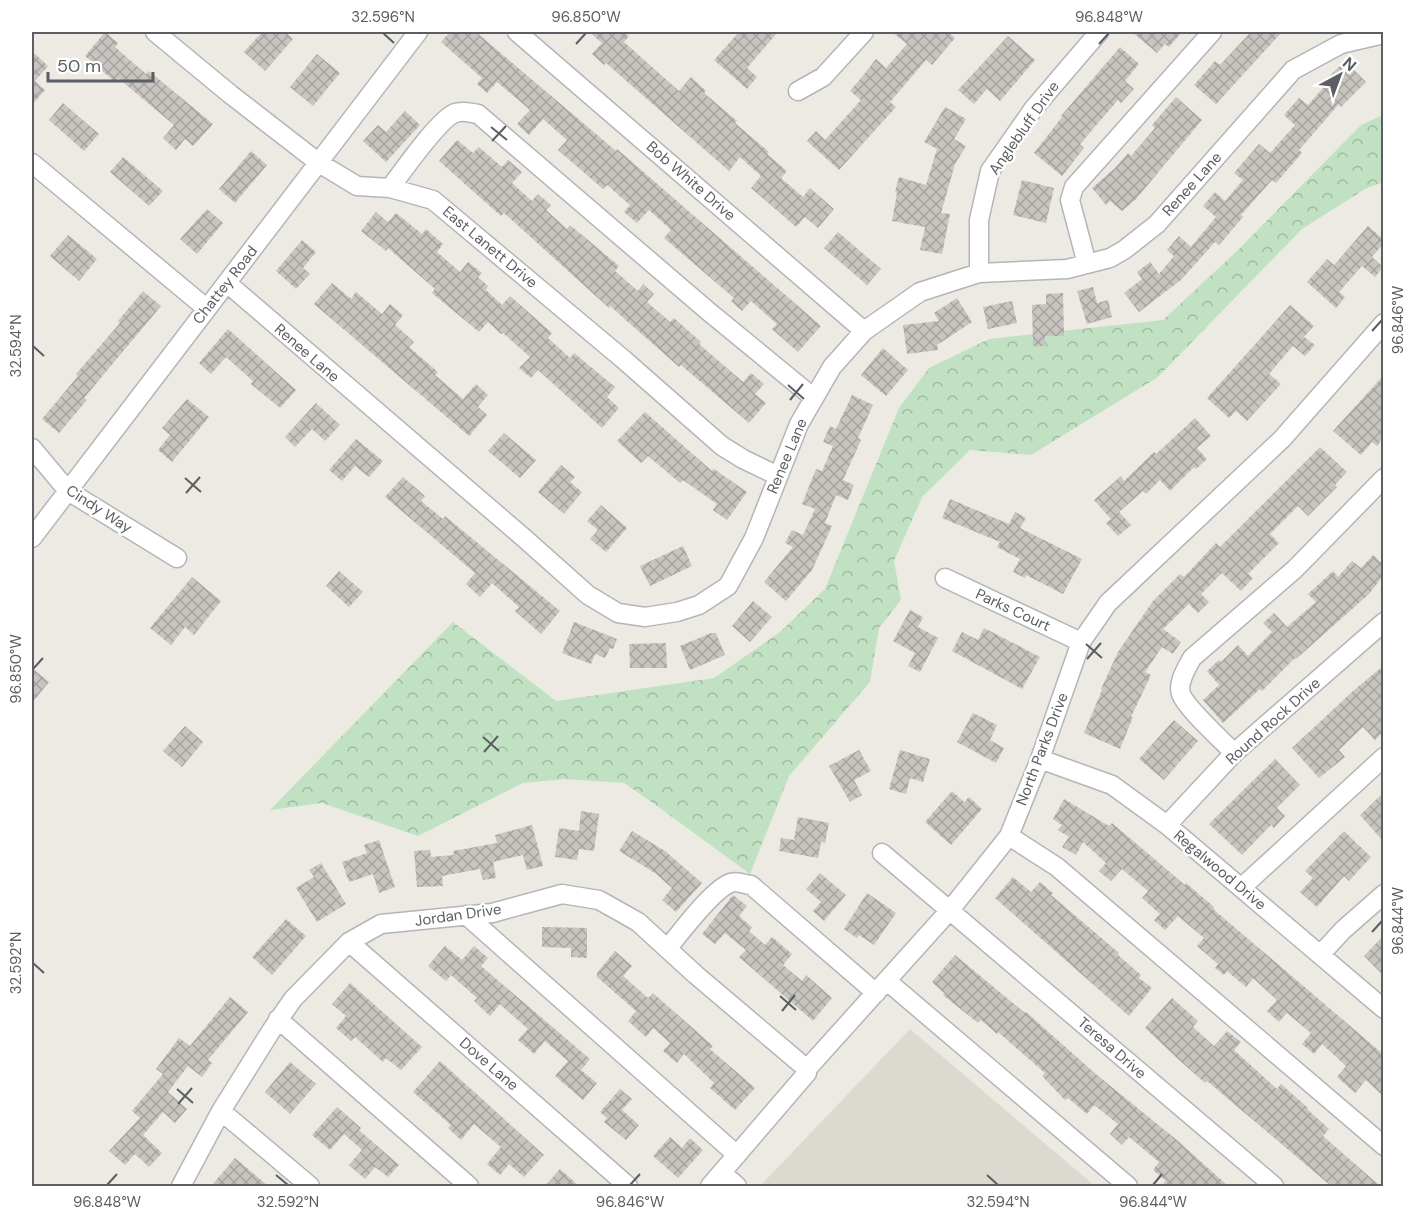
<svg xmlns="http://www.w3.org/2000/svg" width="1415" height="1218" viewBox="0 0 1415 1218" font-family="'DM Sans',sans-serif">
<style>
.education{fill:#dcd9d1}
.forest{fill:url(#forest-crowns)}
.building{fill:url(#building-cross-hatch)}
.lines{fill:none;stroke-linecap:round;stroke-linejoin:round}
.minor-casing{stroke:#b3b5b9;stroke-width:21}
.minor{stroke:#fff;stroke-width:18}
.ticks{fill:none;stroke:#5b5e62;stroke-width:2}
.labels{text-anchor:middle;dominant-baseline:central;stroke-width:5;stroke-linejoin:round;paint-order:stroke}
.street-label{font-size:15px;fill:#5b5e62;stroke:#fff}
.neatline{fill:none;stroke:#5b5e62;stroke-width:2}
.ticks-label{font-size:15px;text-anchor:middle;fill:#5b5e62}
</style>
<defs>
<pattern id="forest-crowns" width="20" height="18" patternUnits="userSpaceOnUse" patternTransform="scale(1.5)"><rect width="20" height="18" fill="#c1e2c2"/><path d="M2 6a3 3 0 1 1 6 0M12 15a3 3 0 1 1 6 0" fill="none" stroke="#a0baa1"/></pattern>
<pattern id="building-cross-hatch" width="8" height="8" patternUnits="userSpaceOnUse" patternTransform="scale(1.5)"><rect width="8" height="8" fill="#c8c5c0"/><path d="M0 0l8 8M0 8l8-8" fill="none" stroke="#a5a39f"/></pattern>
</defs>
<rect width="100%" height="100%" fill="#eceae2"/>
<path class="education" d="M910 1029 1095 1186H760Z"/>
<path class="forest" d="M1383 115V182L1365 189 1302 229 1158 377 1031 455 970 450 922 497 894 561 901 600 879 628 870 682 789 776 750 874 653 803 624 783 565 779 523 783 418 836 322 803 270 810 453 622 556 701 714 678 780 632 825 589 899 408 929 368 989 339 1163 320 1237 251 1361 125Z"/>
<path class="building" d="M105 32 118 43 115 47 146 74 149 71 213 124 193 146 185 139 176 150 163 138 174 125 118 78 115 82 85 56Z
M262 32H285L293 39 265 71 244 52Z
M450 32H476L616 151 617 149 821 326 798 352 772 329 777 324 751 301 742 311 731 301 734 298 664 238 671 230 649 210 637 223 624 212 630 205 607 185 603 189 558 150 567 140 543 119 529 135 517 124 530 110 497 82 487 93 477 84 482 78 441 42Z
M589 32H623L629 36 624 42 679 91 691 77 706 91 704 93 737 121 735 123 769 152 767 154 787 171 781 178 803 197 810 188 834 209 818 228 805 217 796 227 751 188 761 176 740 157 729 171 606 63 604 65 592 54 602 43Z
M739 32H778L747 68 757 77 747 89 714 60Z
M892 32H948L955 38 932 65 926 60 890 102 896 107 839 170 807 141 816 131 825 140 861 100 850 91 866 72 876 59 886 68 907 44Z
M1132 32H1182L1169 47 1165 44 1157 53Z
M1251 32H1282L1216 104 1194 85 1215 61 1220 65Z
M1008 36 1035 60 1000 101 987 89 974 104 958 90Z
M1120 47 1139 64 1125 81 1134 89 1121 103 1118 100 1080 144 1084 148 1062 176 1034 153 1062 117 1061 116Z
M32 51 48 66 35 81 45 90 32 105Z
M317 54 340 73 313 106 290 87Z
M1345 61 1366 82 1341 107 1339 104 1299 150 1302 153 1276 183 1272 180 1241 215 1243 217 1219 245 1215 242 1181 280 1139 312 1124 293 1142 279 1137 272 1150 262 1159 274 1174 256 1167 250 1179 236 1191 247 1216 217 1203 206 1215 192 1225 201 1243 180 1234 173 1259 144 1270 153 1295 125 1284 115 1299 98 1308 105 1323 88 1320 85Z
M1176 97 1202 120 1136 199 1122 211 1110 201 1106 205 1092 188 1115 168 1128 153 1131 156 1155 128 1152 125Z
M63 103 99 134 84 151 49 120Z
M945 107 966 119 954 139 966 146 955 164 941 213 950 214 942 254 920 250 925 227 892 221 897 193 895 192 899 177 926 185 937 149 924 142Z
M405 111 420 125 386 162 363 141 378 125 386 132Z
M457 140 473 153 479 147 502 167 508 160 522 172 512 183 532 201 538 194 551 205 546 210 567 229 570 225 619 266 615 271 638 291 643 284 654 294 647 302 670 322 674 318 701 342 699 344 743 382 751 373 764 384 755 394 766 403 749 423 681 365 679 367 610 306 609 308 504 213 501 216 439 161Z
M251 151 267 165 235 203 219 189Z
M123 157 163 191 149 206 110 172Z
M1022 180 1054 188 1046 223 1013 215Z
M207 209 223 223 197 254 180 239Z
M376 212 388 222 396 213 422 234 426 229 443 244 437 252 460 272 468 262 482 273 478 277 488 286 486 290 502 305 510 296 552 333 548 338 570 358 574 353 615 387 607 397 619 408 602 428 538 370 531 378 519 368 530 357 503 333 501 334 488 322 479 332 432 293 435 289 388 248 386 251 361 231Z
M1368 226 1383 239V244L1372 257 1383 267 1375 277 1362 266 1339 292 1345 297 1336 308 1307 282 1327 259 1334 265Z
M838 232 881 269 867 285 824 248Z
M68 235 97 259 79 281 50 256Z
M302 240 316 252 303 268 310 274 296 289 276 271Z
M332 283 351 299 356 292 382 314 390 304 403 315 395 325 414 342 409 347 438 372 435 375 463 399 476 384 488 395 478 407 487 415 469 436 314 304Z
M1093 287 1097 303 1108 300 1112 317 1087 324 1077 291Z
M143 291 161 306 84 398 87 400 59 433 42 419 78 376 76 374 120 323 118 321Z
M1063 293 1064 336H1045V346H1033L1032 305 1046 304V294Z
M957 298 972 322 937 345 938 350 907 354 903 325 939 321 934 313Z
M1012 301 1017 323 988 329 983 307Z
M1290 305 1314 326 1304 337 1315 345 1305 356 1293 346 1269 374 1281 384 1247 421 1236 411 1229 418 1207 398Z
M228 329 296 390 280 408 251 384 253 381 226 357 211 374 199 363Z
M883 348 908 370 886 396 861 375Z
M1383 376V438L1377 446 1372 442 1361 455 1333 431Z
M852 395 873 405 858 438 861 440 843 480 854 485 848 500 836 495 825 523 832 526 812 570 786 601 764 582 793 547 785 543 792 530 803 535 815 509 802 504 816 469 822 471 833 446 823 442 830 426 836 429Z
M187 399 209 417 172 462 158 450 170 435 162 428Z
M316 403 340 425 325 441 312 429 295 447 285 437Z
M645 412 712 471 714 469 747 492 727 520 713 510 717 504 683 480 680 483 648 456 641 463 617 441Z
M1195 418 1211 436 1197 448 1207 459 1196 469 1194 467 1170 491 1160 480 1146 494 1143 491 1119 512 1131 525 1118 536 1106 523 1111 519 1094 500 1121 476 1124 481 1154 452 1156 454Z
M504 433 536 460 520 478 488 451Z
M356 439 383 461 369 477 355 466 342 481 329 470Z
M1320 447 1347 472 1335 485 1337 487 1308 516 1298 506 1270 534 1279 543 1248 574 1253 578 1241 591 1222 573 1201 594 1209 602 1198 613 1189 604 1163 629 1181 642 1173 654 1162 647 1145 672 1151 675 1131 717H1133L1120 749 1084 733 1102 690 1101 689 1118 652 1153 601 1180 574 1184 577 1216 543 1220 547Z
M561 465 575 477 570 482 582 492 564 514 538 492Z
M403 477 425 496 421 501 443 519 445 516 560 611 541 634 515 611 519 607 492 583 480 597 466 584 475 573 385 497Z
M950 499 1009 524 1015 512 1026 518 1020 528 1082 559 1063 594 1026 575 1025 578 1013 572 1020 559 997 547 1000 542 942 518Z
M601 505 627 528 606 552 590 539 598 530 587 521Z
M683 546 692 566 650 586 640 566Z
M1373 555 1383 564V576L1369 594 1296 659 1295 658 1262 691 1260 689 1223 723 1203 700 1219 685 1207 671 1219 660 1221 662 1238 645 1248 656 1272 632 1263 623 1274 613 1287 627 1316 602 1308 594 1333 571 1338 577 1352 561 1361 568Z
M339 571 363 592 349 607 326 586Z
M192 577 221 601 194 635 185 627 171 645 150 628Z
M753 601 772 617 750 642 732 626Z
M910 610 923 617 918 627 938 638 920 672 908 666 915 653 893 641Z
M574 622 617 639 613 649 610 648 605 658 595 654 591 664 562 653Z
M984 628 1040 657 1022 689 952 651 962 632 978 640Z
M711 633H716L725 655 690 670 680 646Z
M666 643 667 668H630L629 644Z
M1383 666V732L1375 740 1363 727 1339 750 1345 757 1319 778 1292 748 1353 691Z
M32 668 49 682 32 703Z
M973 713 997 725 990 740 1004 748 996 763 957 742Z
M1174 720 1198 741 1164 780 1139 759Z
M185 726 203 742 182 767 163 751Z
M859 750 871 771 854 780 862 795 850 802 829 766Z
M900 750 930 759 923 782 910 778 906 794 889 789Z
M1275 759 1300 785 1277 808 1285 816 1274 828 1271 825 1242 855 1209 824Z
M952 791 964 802 969 797 982 809 951 845 925 822Z
M1383 793V841L1360 815Z
M1064 799 1109 826 1112 823 1185 885 1186 883 1214 907 1213 909 1383 1054V1096L1366 1080 1355 1093 1337 1077 1346 1066 1322 1044 1314 1054 1302 1044 1311 1033 1287 1013 1279 1022 1267 1011 1277 1000 1253 978 1246 987 1227 971 1224 975 1215 968 1218 964 1197 946 1204 938 1178 916 1165 930 1154 920 1160 914 1142 898 1148 891 1122 869 1111 881 1099 871 1106 863 1083 842 1076 855 1062 847 1069 837 1058 830 1062 825 1053 819Z
M581 811 599 814 594 851 579 849 577 860 555 857 559 828 579 831Z
M798 817 829 823 825 843 821 842 818 858 779 851 781 838 794 840Z
M532 825 543 866 527 870 523 855 493 862 496 878 483 880 480 869 442 876 443 886 417 887 414 851 430 850 431 857 454 855 453 851 497 843 495 835Z
M632 831 665 851 702 883 676 912 662 900 672 888 655 873 619 851Z
M1344 831 1371 857 1349 881 1344 876 1317 907 1300 892 1313 878 1305 871Z
M379 840 395 887 379 893 373 874 349 882 342 862 367 853 364 845Z
M321 863 346 904 317 922 296 888 314 877 309 870Z
M820 873 846 895 824 921 813 911 821 902 806 889Z
M1013 877 1031 892 1040 882 1053 893 1051 895 1119 953 1118 955 1141 975 1139 978 1152 988 1129 1016 995 898Z
M867 893 896 913 874 945 859 935 857 938 844 929Z
M733 895 747 906 739 916 752 927 749 931 765 945 772 937 792 954 783 965 802 981 806 975 832 998 813 1021 739 957 746 950 725 933 715 944 702 934Z
M286 919 306 936 272 975 252 957Z
M542 927 587 928V958L571 957V948L542 947Z
M1383 936V975L1364 956Z
M445 946 462 960 474 946 488 958 481 966 590 1059 581 1070 597 1083 583 1100 555 1076 568 1061 545 1041 534 1054 518 1040 528 1029 500 1004 490 1016 474 1001 477 998 451 975 446 981 428 966Z
M615 951 632 966 623 976 648 998 653 993 713 1046 710 1049 755 1088 735 1110 710 1088 714 1083 684 1054 677 1063 663 1051 670 1043 653 1028 646 1037 628 1021 636 1011 597 977V973Z
M955 955 1025 1013 1026 1012 1097 1075 1178 1141 1228 1186H1161L1166 1181 1153 1170 1159 1162 1129 1137 1122 1145 1110 1134 1118 1124 1094 1105 1087 1114 1068 1098 1065 1100 1042 1076 1045 1073 998 1032 997 1034 981 1020 978 1023 943 995 945 994 932 982Z
M350 983 422 1047 401 1070 386 1058 383 1062 355 1037 351 1041 336 1028 346 1016 332 1004Z
M230 997 248 1012 208 1060 212 1063 202 1077 188 1066 168 1092 187 1109 175 1123 163 1112 143 1135 162 1153 149 1167 135 1154 125 1165 109 1151 140 1118 132 1111 163 1074 156 1069 179 1038 190 1046Z
M1172 998 1198 1021 1193 1027 1214 1046 1227 1031 1241 1042 1234 1050 1277 1089 1281 1084 1308 1108 1307 1109 1329 1129 1323 1136 1380 1186H1331L1207 1081 1205 1083 1178 1059 1145 1028Z
M440 1061 544 1155 524 1177 509 1164 500 1175 487 1164 501 1147 474 1124 461 1140 448 1128 451 1125 413 1092Z
M290 1062 316 1084 290 1114 265 1092Z
M620 1089 632 1099 622 1110 639 1125 626 1140 604 1122 607 1118 600 1112Z
M337 1107 361 1128 359 1130 399 1165 388 1177 375 1167 365 1179 349 1165 362 1150 344 1134 330 1150 312 1135Z
M670 1137 682 1148 690 1138 703 1150 678 1178 653 1156Z
M235 1158 268 1186H211Z
M560 1169 579 1186H545Z"/>
<g class="lines">
<defs>
<path id="minor" d="M155 32 230 94 319 163 357 186 390 188 433 200 623 359 722 446 743 459 778 476
M517 32 864 331
M798 91 823 77 864 32
M32 163 206 308
M390 188C402 172 439 119 455 113 463 110 470 113 478 114L708 311 814 398
M1087 264 1070 200 1074 187 1212 32
M979 273V220L990 171 1034 108 1099 32
M227 283 524 538 588 595 618 613 645 617 677 612 699 605 728 586 754 538 799 424 832 367 864 331 920 292 979 273 1067 269 1110 258 1124 250 1157 224 1293 70 1341 44 1384 34
M32 448 68 491 177 558
M32 538 418 32
M945 578 1081 642
M1234 753C1223 741 1186 708 1181 694 1177 682 1187 668 1192 658L1295 569 1384 478
M1040 759 1112 785 1167 825 1384 1009
M1167 825 1234 753 1384 622
M1009 836 1057 867 1384 1146
M882 853 1274 1186
M1241 888 1384 757
M466 915 737 1155
M349 942 628 1186
M667 949C681 932 710 893 728 884 735 880 743 884 751 885L876 993
M1320 955 1343 930 1384 894
M887 981 1128 1186
M278 1019 469 1186
M221 1111 310 1186
M722 1173 737 1186
M181 1186 221 1111 271 1031 293 999 349 942 381 924 492 913 562 894 599 900 638 922 696 975 807 1069
M710 1186 807 1073V1069L950 910 1009 836 1040 759 1081 642 1108 603 1282 439 1384 323"/>
</defs>
<use href="#minor" class="minor-casing"/>
<use href="#minor" class="minor"/>
</g>
<path class="ticks" d="M383 33 394 43M576 44 586 33M1099 44 1109 33M491 127 507 140M492 141 506 126M1372 331 1382 320M33 346 44 356M788 385 804 399M790 400 803 384M185 478 201 492M186 493 200 477M1086 644 1102 658M1087 659 1101 643M33 669 43 658M483 737 499 751M484 752 498 736M1372 932 1382 921M33 963 44 973M780 996 796 1010M782 1011 795 995M177 1089 193 1103M178 1104 192 1088M276 1175 288 1185M987 1175 998 1185M107 1185 117 1174M630 1185 640 1174M1153 1185 1162 1174"/>
<g class="labels">
<g class="street-label">
<text transform="translate(1024 128) rotate(-55)">Anglebluff Drive</text>
<text transform="translate(691 181) rotate(41)">Bob White Drive</text>
<text transform="translate(1192 184) rotate(-48)">Renee Lane</text>
<text transform="translate(490 247) rotate(40)">East Lanett Drive</text>
<text transform="translate(225 285) rotate(-52)">Chattey Road</text>
<text transform="translate(307 353) rotate(41)">Renee Lane</text>
<text transform="translate(787 456) rotate(-67)">Renee Lane</text>
<text transform="translate(99 509) rotate(33)">Cindy Way</text>
<text transform="translate(1013 610) rotate(25)">Parks Court</text>
<text transform="translate(1273 721) rotate(-42)">Round Rock Drive</text>
<text transform="translate(1042 749) rotate(-69)">North Parks Drive</text>
<text transform="translate(1220 870) rotate(40)">Regalwood Drive</text>
<text transform="translate(458 915) rotate(-8)">Jordan Drive</text>
<text transform="translate(1112 1048) rotate(41)">Teresa Drive</text>
<text transform="translate(489 1064) rotate(41)">Dove Lane</text>
</g>
</g>
<rect width="1415" height="1218" fill="none" stroke="#ffffff" stroke-width="66"/>
<g transform="translate(1340 75) rotate(41)" stroke="#ffffff" stroke-width="4.5" paint-order="stroke">
<path d="M0-4.5L10 22L0 15L-10 22Z" fill="#5b5e62"/>
<text y="-9" font-size="16" font-weight="bold" text-anchor="middle" fill="#5b5e62">N</text>
</g>
<path d="M48 72v9h105v-9" fill="none" stroke="#5b5e62" stroke-width="3"/>
<text x="57" y="72" font-size="18" fill="#5b5e62" stroke="#ffffff" stroke-width="4.5" paint-order="stroke">50 m</text>
<rect x="33" y="33" width="1349" height="1152" class="neatline"/>
<g class="ticks-label">
<text x="383" y="22">32.596°N</text>
<text x="586" y="22">96.850°W</text>
<text x="1109" y="22">96.848°W</text>
<text transform="translate(1398 320) rotate(-90)" y="5">96.846°W</text>
<text transform="translate(16 346) rotate(-90)" y="5">32.594°N</text>
<text transform="translate(16 669) rotate(-90)" y="5">96.850°W</text>
<text transform="translate(1398 921) rotate(-90)" y="5">96.844°W</text>
<text transform="translate(16 963) rotate(-90)" y="5">32.592°N</text>
<text x="107" y="1207">96.848°W</text>
<text x="288" y="1207">32.592°N</text>
<text x="630" y="1207">96.846°W</text>
<text x="998" y="1207">32.594°N</text>
<text x="1153" y="1207">96.844°W</text>
</g>
</svg>
